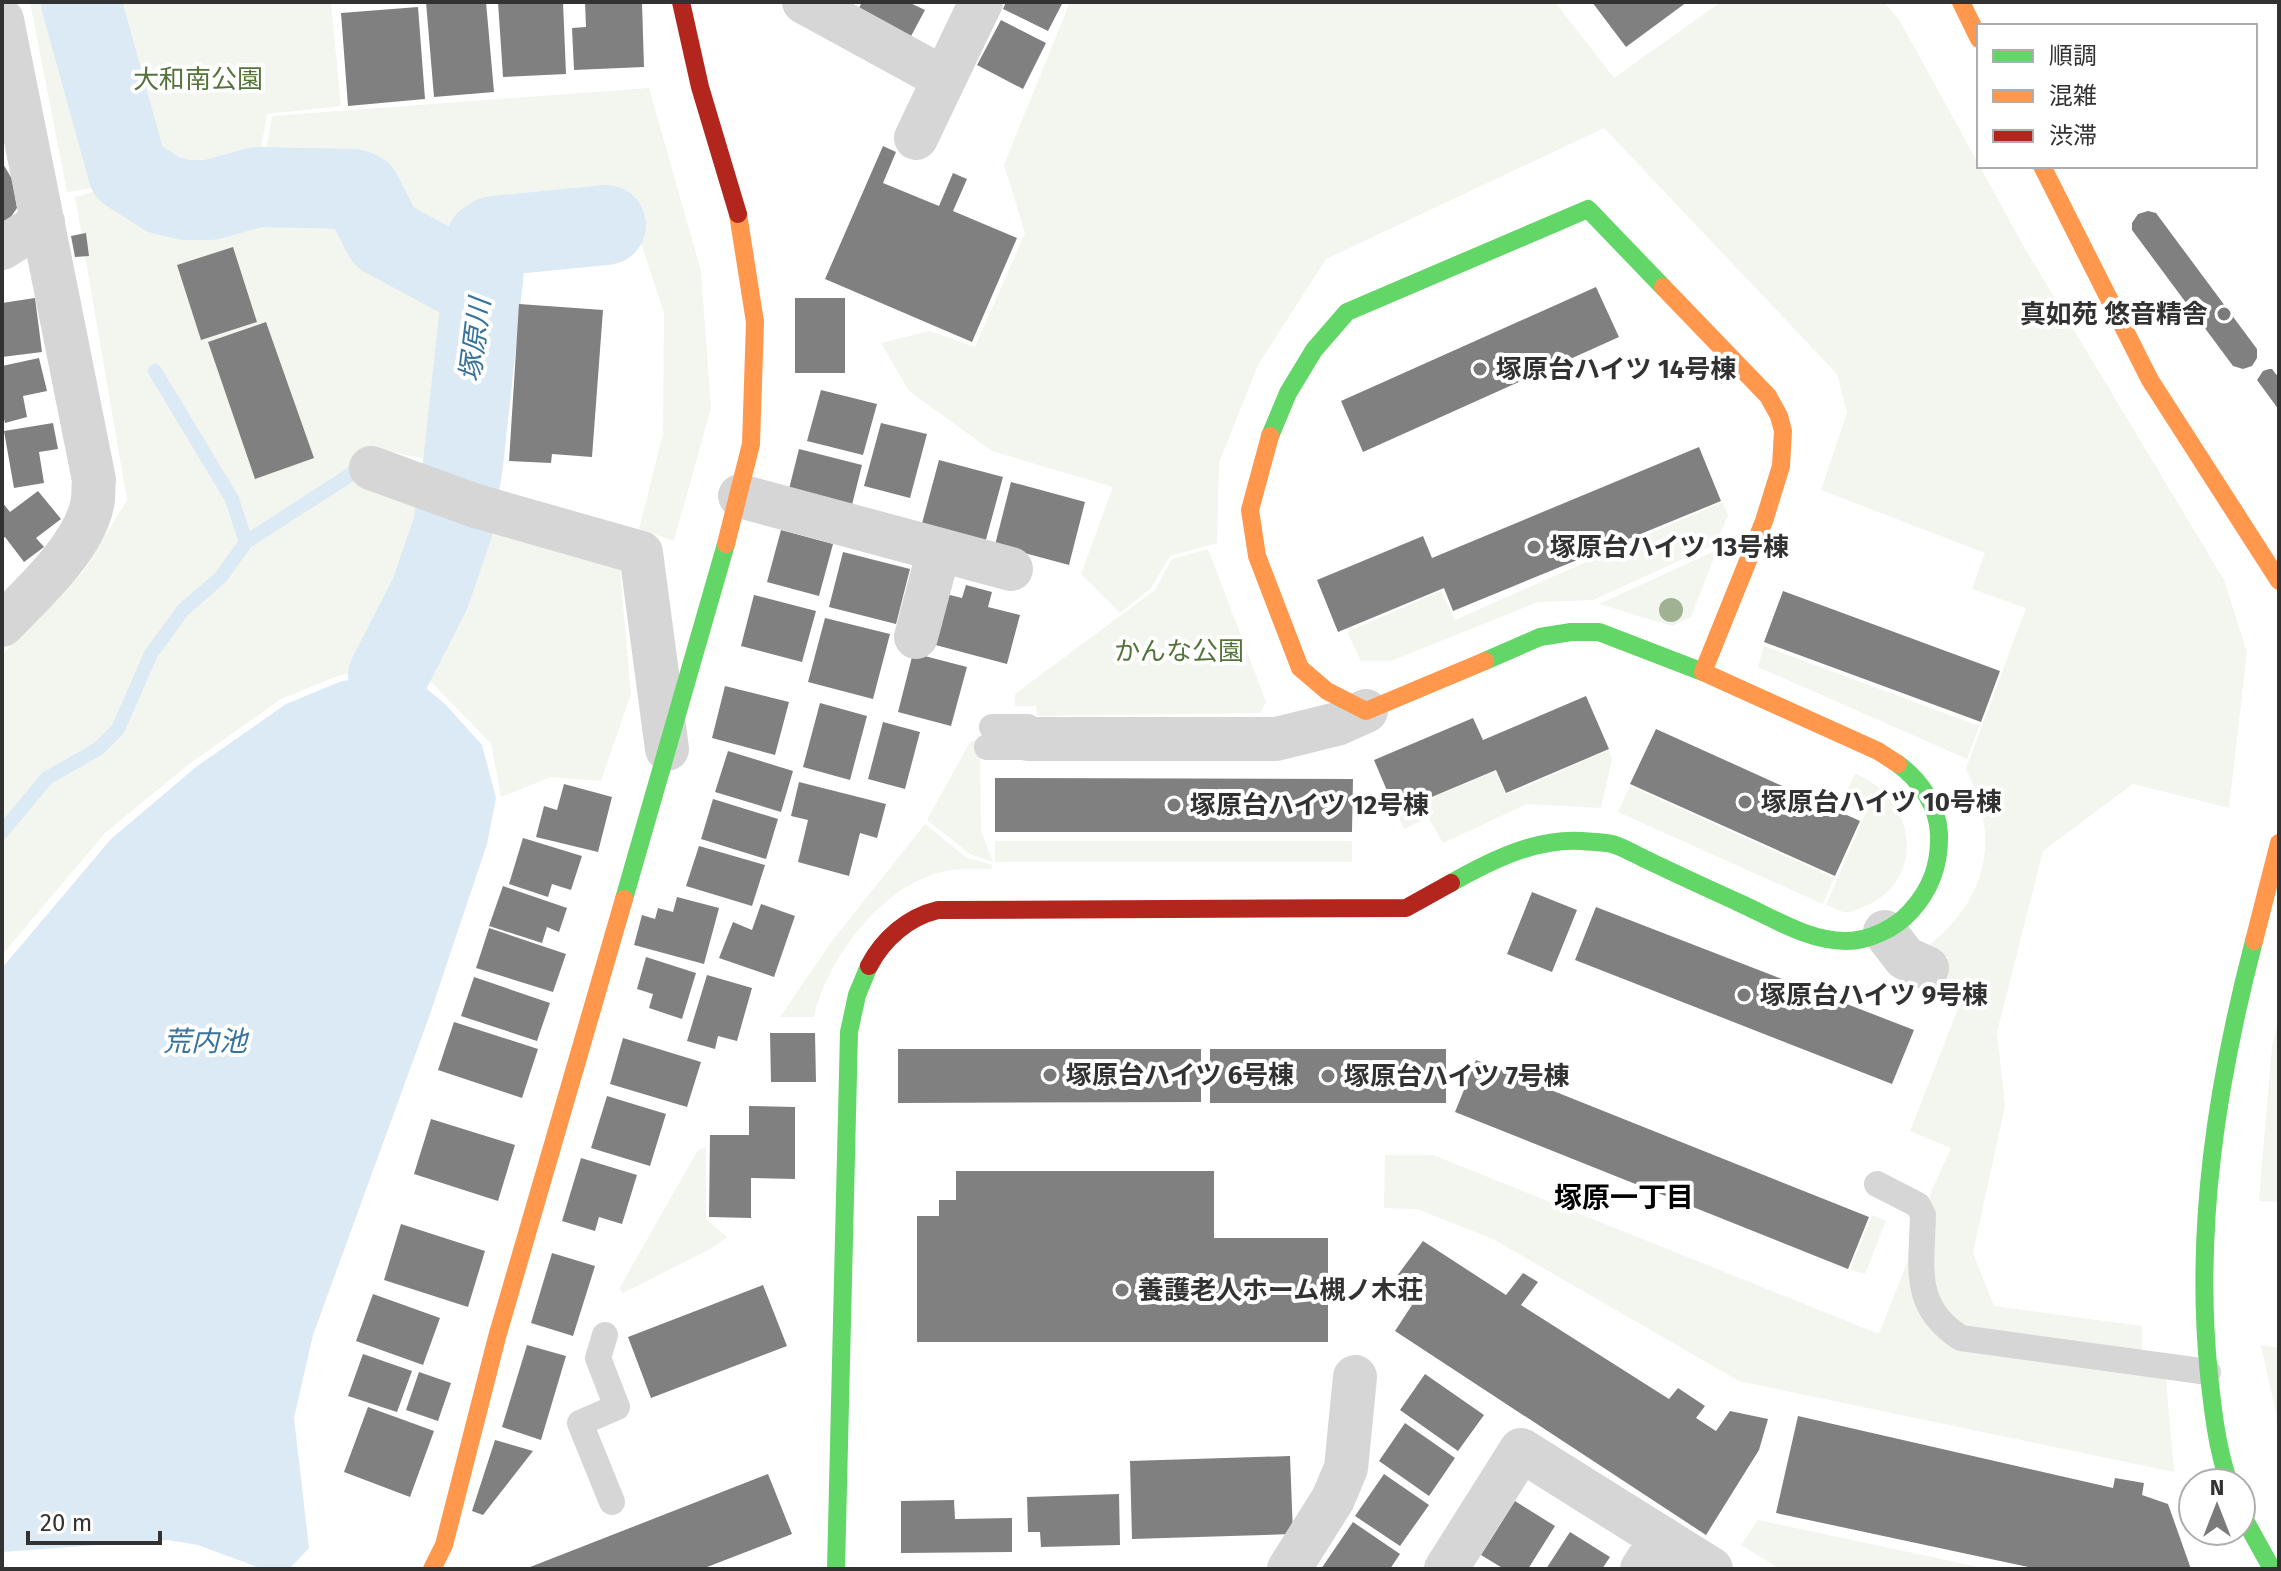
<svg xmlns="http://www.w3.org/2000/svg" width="2281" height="1571" viewBox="0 0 2281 1571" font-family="'Fira Sans','Noto Sans JP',sans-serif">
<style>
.green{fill:#f2f6ee}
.water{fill:#dbeaf4}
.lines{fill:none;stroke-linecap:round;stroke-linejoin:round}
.stream{stroke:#dbeaf4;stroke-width:14}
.river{stroke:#dbeaf4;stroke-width:80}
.building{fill:#808080}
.lane{stroke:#d6d6d6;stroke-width:26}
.street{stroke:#d6d6d6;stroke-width:44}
.fast{stroke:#63d668;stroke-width:18}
.slow{stroke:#ff974d;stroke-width:18}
.jam{stroke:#b3261e;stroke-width:18}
.tree{fill:#a1b293}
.poi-dot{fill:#7a7a7a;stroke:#fff;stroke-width:3}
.labels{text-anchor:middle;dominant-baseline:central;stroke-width:8;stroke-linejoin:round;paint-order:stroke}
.park-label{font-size:26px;fill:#54733a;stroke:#fff}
.poi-label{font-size:26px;font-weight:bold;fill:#323232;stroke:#fff;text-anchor:start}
.water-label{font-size:28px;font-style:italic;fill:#37739d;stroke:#fff}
.neighbourhood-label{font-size:28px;font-weight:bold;fill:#000;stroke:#fff}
</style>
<rect width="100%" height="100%" fill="#fff"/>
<path class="green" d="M30 2H70L88 61 112 185 67 192Z
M99 2H331L341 106 267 114 260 154 197 173 140 165Z
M1070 2H1555L1614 78 1721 2H1884L1900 21 2024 247 2224 580 2247 652 2229 808 2133 784 2043 851 1997 1032 2005 1106 1973 1253 1994 1306 2142 1326V1354L1965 1329 1951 1318 1930 1281V1194L1951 1148 1910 1131 1963 996 1938 986 1948 957 1924 949C1987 902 2002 839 1966 769L2026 608 1972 589 1985 553 1821 490 1847 413 1837 374 1604 128 1326 259 1258 365 1219 463 1217 543 1170 556 1151 588 1120 613 1081 574 1113 487 992 451 909 391 881 343 930 331 975 347 1025 233 1004 165Z
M649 88 701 271 711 408 674 541 639 529 663 434 664 313 636 228 609 217 491 225 475 234 456 268 442 434 450 459 444 463 370 447 355 484 620 569 631 694 601 781 551 777 501 797 491 743 424 675 382 669 340 675 281 699 189 764 105 833 2 955V655L83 572 127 500 75 197 151 176 203 179 265 158 272 116Z
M1722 502 1728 515 1716 544 1593 600 1538 602 1391 661H1361L1347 632 1441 591 1455 620Z
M1208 549 1266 702 1260 713 1037 716 1036 706H1015V694L1155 590 1172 559Z
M1717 550 1691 617 1672 626 1599 604Z
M1764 646 1979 726 1967 759 1758 667Z
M980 739 981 831 993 862 970 854 927 820 970 742Z
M1609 750 1612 759 1601 808 1527 804 1443 843 1428 817 1404 829 1397 813 1495 771 1506 795Z
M1855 774C1913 795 1929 876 1868 905 1861 908 1851 913 1844 912 1838 911 1831 907 1826 905L1866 812 1842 802Z
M1630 786 1834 878 1823 904 1618 812Z
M925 824 967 858 993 865 991 869C974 869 957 868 941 872 881 887 827 959 814 1017H780L832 941Z
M995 841H1352V862H995Z
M2279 1019V1202L2259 1201 2272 1046Z
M706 1147V1219L727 1237 712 1248 623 1293 619 1289 623 1282 698 1150Z
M1385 1155H1433L1879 1334 1911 1253C1911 1277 1910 1302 1926 1322L2166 1379 2174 1472 1739 1381 1493 1239 1417 1209 1384 1208Z
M1872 1215 1886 1221 1865 1274 1850 1269Z
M2261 1345 2279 1348V1427Z
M1758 1520 1988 1569H1780L1741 1545Z"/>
<path class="water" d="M478 263 493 264 506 288 495 450 486 460 463 464 455 458 446 434 460 278 469 268Z
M388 676 421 684 445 704 482 745 496 798 487 844 429 1017 313 1335 294 1418 309 1548 291 1567 283 1569H263L198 1545 168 1540 2 1552V968L111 839 196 767 286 704 342 681Z"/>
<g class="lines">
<path class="stream" d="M155 371 232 499 246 542
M2 832 47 778 98 749 118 729 151 654 183 610 221 577 246 542 350 475 363 462"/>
<path class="river" d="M81 2 128 172 164 195 187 200H210L257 187 354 189 361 192 384 237 460 278 483 280 463 464 453 527 430 594 388 676
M483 280 486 241 494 236 606 225"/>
</g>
<path class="building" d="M426 2H486L494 92 434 97Z
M498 2H563L566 74 503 77Z
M585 2H642L644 67 574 70 572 28 586 27Z
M862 2H908L925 10 910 38 857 12Z
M1006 2H1063L1048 31 1003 9Z
M1592 2H1687L1626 47Z
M418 7 425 99 348 106 341 13Z
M1001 20 1046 43 1023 89 977 65Z
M883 146 896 152 883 183 939 206 953 173 967 179 953 211 1017 238 972 342 825 279Z
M2 162 12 179 17 208 2 230Z
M2148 211 2156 213 2257 349V358L2252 366 2243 369 2233 366 2132 230V223L2138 214Z
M86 233 89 256 75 257 71 236Z
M233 247 257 322 201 340 177 265Z
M1596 287 1619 337 1363 452 1341 401Z
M35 298 42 352 2 357V303Z
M795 298H845V373H795Z
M519 304 603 310 592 457 552 454 551 463 509 461Z
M266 322 314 458 255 479 208 342Z
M39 358 47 391 23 396 27 417 5 423 2 411V366Z
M2269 369H2272L2279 378V410L2257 380 2263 371Z
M821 390 877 404 863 455 807 441Z
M53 423 58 449 39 452 44 483 14 488 4 431Z
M881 423 927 434 910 498 864 486Z
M1699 447 1721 501 1453 611 1444 588 1338 632 1317 580 1423 536 1432 558Z
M799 449 862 465 851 509 788 493Z
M939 460 1003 477 984 547 920 531Z
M1011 482 1085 502 1069 565 995 545Z
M38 491 61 519 36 538 44 547 24 562 5 537 2 538V502L10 512Z
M781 530 833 544 819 596 767 582Z
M843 552 910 569 896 624 829 607Z
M966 585 992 592 988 607 1020 615 1007 664 928 643 942 593 962 598Z
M1783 591 2000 671 1981 722 1764 642Z
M754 595 816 611 802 662 741 646Z
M825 618 890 634 873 699 808 682Z
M913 653 967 667 951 726 898 712Z
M725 686 789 702 775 755 712 738Z
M1586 696 1609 749 1506 793 1496 770 1396 812 1374 760 1473 718 1483 740Z
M820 703 867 716 850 780 803 767Z
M883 722 920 732 905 789 868 779Z
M1656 729 1860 821 1835 876 1630 784Z
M728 751 793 771 781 812 715 792Z
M995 778 1353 779 1352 832H995Z
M799 782 886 804 877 838 860 833 849 876 798 862 808 820 791 816Z
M564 784 612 797 598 852 536 837 544 806 557 810Z
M713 799 778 819 766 859 701 839Z
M523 838 582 856 571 890 552 884 548 897 509 884Z
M699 846 765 865 752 906 686 886Z
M503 886 567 908 559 932 547 927 542 943 489 926Z
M1532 892 1577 910 1552 972 1507 954Z
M677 897 719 908 704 964 634 945 642 915 655 919 658 908 673 912Z
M761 904 795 916 774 977 719 958 733 922 752 930Z
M1596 907 1914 1030 1892 1084 1575 960Z
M489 928 566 954 553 992 476 968Z
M646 957 696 973 682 1019 649 1008 653 994 637 989Z
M707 975 752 988 737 1041 718 1036 715 1049 687 1041Z
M474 977 550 1003 537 1041 461 1016Z
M454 1022 538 1049 522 1098 438 1070Z
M770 1033H815L816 1082H771Z
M623 1038 701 1062 687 1107 610 1084Z
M898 1049H1201V1102L898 1103Z
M1210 1049H1446V1103H1210Z
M1476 1060 1869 1217 1848 1269 1455 1112Z
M607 1096 666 1114 650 1166 591 1148Z
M749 1106 795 1107V1179L751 1178V1218L709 1217 710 1135H749Z
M431 1119 515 1145 498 1201 414 1174Z
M581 1158 637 1175 622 1224 599 1217 595 1231 562 1221Z
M956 1171H1214V1238H1328V1342H917V1216H939V1200H956Z
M401 1224 485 1251 468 1307 384 1280Z
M1423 1241 1506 1295 1523 1273 1538 1282 1521 1305 1669 1399 1678 1388 1705 1406 1696 1418 1716 1431 1730 1411 1768 1419 1759 1450 1706 1535 1395 1331 1412 1305 1388 1288Z
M552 1253 595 1266 573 1336 531 1323Z
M763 1285 787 1346 651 1398 628 1337Z
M373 1294 440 1318 423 1365 356 1341Z
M527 1345 566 1356 541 1440 502 1427Z
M363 1354 412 1371 397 1412 348 1396Z
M419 1372 451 1383 438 1421 406 1410Z
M1425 1374 1484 1415 1458 1451 1400 1410Z
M368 1407 434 1431 410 1497 344 1472Z
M1798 1416 2113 1488 2115 1478 2144 1483 2142 1495 2168 1504 2191 1569H2037L1776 1513Z
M1405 1423 1455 1458 1429 1496 1379 1461Z
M495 1440 533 1451 483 1515 472 1511Z
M1290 1456 1293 1534 1132 1539 1130 1461Z
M768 1474 792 1534 702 1569H525Z
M1384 1474 1429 1505 1400 1546 1355 1516Z
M1119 1494 1120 1545 1041 1547 1040 1532H1028L1027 1497Z
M954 1500 955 1519 1012 1518V1552L901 1553V1501Z
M1515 1501 1555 1526 1528 1569H1504L1481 1555Z
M1353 1522 1400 1554 1390 1569H1321Z
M1570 1532 1610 1557 1602 1569H1546Z"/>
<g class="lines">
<path class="lane" d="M992 727H1028
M987 747H1028V731
M1877 1184 1918 1205 1923 1215C1922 1267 1911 1306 1961 1338L2208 1372
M605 1335 598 1358 617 1407 580 1423 612 1502"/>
<path class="street" d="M804 2 943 78
M2 20 94 480C93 488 94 497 92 505 83 548 32 594 2 625
M916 138 981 2
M2 248 43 222
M371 468 476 506 641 553 667 749
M740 496 1011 569
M916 637 939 550
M1028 739H1276L1337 724 1366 711
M1885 932 1905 958 1927 968
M1289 1569 1333 1499 1346 1468 1355 1377
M1446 1569 1521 1450 1711 1569
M1642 1569 1662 1538"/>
<path class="fast" d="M1270 436 1288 393 1314 350 1347 312 1588 209 1663 287
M1485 661 1540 637 1571 632H1599L1703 672
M1451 883C1490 861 1535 838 1582 841 1591 842 1603 842 1612 844 1623 847 1634 854 1645 859 1678 875 1711 890 1744 905 1776 920 1810 941 1846 941 1869 941 1896 928 1911 911 1931 889 1940 865 1939 834 1938 806 1920 780 1898 764
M624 899 726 544
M2229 1483C2217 1448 2213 1412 2209 1375 2194 1228 2217 1083 2254 941
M2241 1513 2272 1569
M836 1569 849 1032 857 995 869 966"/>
<path class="slow" d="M1961 2 1979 39
M2042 166 2150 380 2279 581
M1663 287 1768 396 1779 416 1783 431 1781 466 1764 521 1703 672 1878 751 1898 764
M1270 436 1250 510 1257 556 1300 668 1327 691 1366 711 1485 661
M726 544 751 444 755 322 738 214
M2254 941 2279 843
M432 1569 444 1545 497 1337 624 899"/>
<path class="jam" d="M681 2 700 87 738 214
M869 966C883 939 908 917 938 910L1406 908 1451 883"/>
</g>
<circle class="tree" cx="1671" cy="610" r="12"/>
<g class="poi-dot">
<circle cx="2224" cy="314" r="8"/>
<circle cx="1480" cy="369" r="8"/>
<circle cx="1534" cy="547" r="8"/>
<circle cx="1745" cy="802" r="8"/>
<circle cx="1174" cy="805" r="8"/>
<circle cx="1744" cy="995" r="8"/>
<circle cx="1050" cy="1075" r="8"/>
<circle cx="1328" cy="1076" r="8"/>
<circle cx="1122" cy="1290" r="8"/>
</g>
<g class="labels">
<g class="park-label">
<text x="198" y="79">大和南公園</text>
<text x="1179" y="651">かんな公園</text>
</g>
<g class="poi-label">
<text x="2208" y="314" text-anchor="end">真如苑 悠音精舎</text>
<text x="1496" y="369">塚原台ハイツ 14号棟</text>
<text x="1550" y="547">塚原台ハイツ 13号棟</text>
<text x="1761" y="802">塚原台ハイツ 10号棟</text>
<text x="1190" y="805">塚原台ハイツ 12号棟</text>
<text x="1760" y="995">塚原台ハイツ 9号棟</text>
<text x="1066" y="1075">塚原台ハイツ 6号棟</text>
<text x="1344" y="1076">塚原台ハイツ 7号棟</text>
<text x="1138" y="1290">養護老人ホーム槻ノ木荘</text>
</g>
<g class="water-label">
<text transform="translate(475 340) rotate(-83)">塚原川</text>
<text x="205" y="1041">荒内池</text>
</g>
<g class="neighbourhood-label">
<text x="1624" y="1197">塚原一丁目</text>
</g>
</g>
<rect width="2281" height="1571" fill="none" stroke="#323232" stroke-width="8"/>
<rect x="1977" y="24" width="280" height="144" fill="#ffffff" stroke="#adadad" stroke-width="2"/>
<rect x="1993" y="50" width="40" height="12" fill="#63d668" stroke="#adadad" stroke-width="2"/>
<text x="2049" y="64" font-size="24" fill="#323232">順調</text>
<rect x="1993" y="90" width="40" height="12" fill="#ff974d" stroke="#adadad" stroke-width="2"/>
<text x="2049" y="104" font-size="24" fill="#323232">混雑</text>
<rect x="1993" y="130" width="40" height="12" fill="#b3261e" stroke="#adadad" stroke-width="2"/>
<text x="2049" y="144" font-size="24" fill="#323232">渋滞</text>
<g transform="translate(2217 1507)"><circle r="38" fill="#ffffff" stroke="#adadad" stroke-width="2"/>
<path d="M0-6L14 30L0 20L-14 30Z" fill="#7a7a7a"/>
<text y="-12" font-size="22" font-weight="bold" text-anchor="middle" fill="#323232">N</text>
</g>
<path d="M28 1531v12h132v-12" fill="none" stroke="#323232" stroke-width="4"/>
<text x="40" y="1531" font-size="24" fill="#323232" stroke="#ffffff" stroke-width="6" paint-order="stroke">20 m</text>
</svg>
